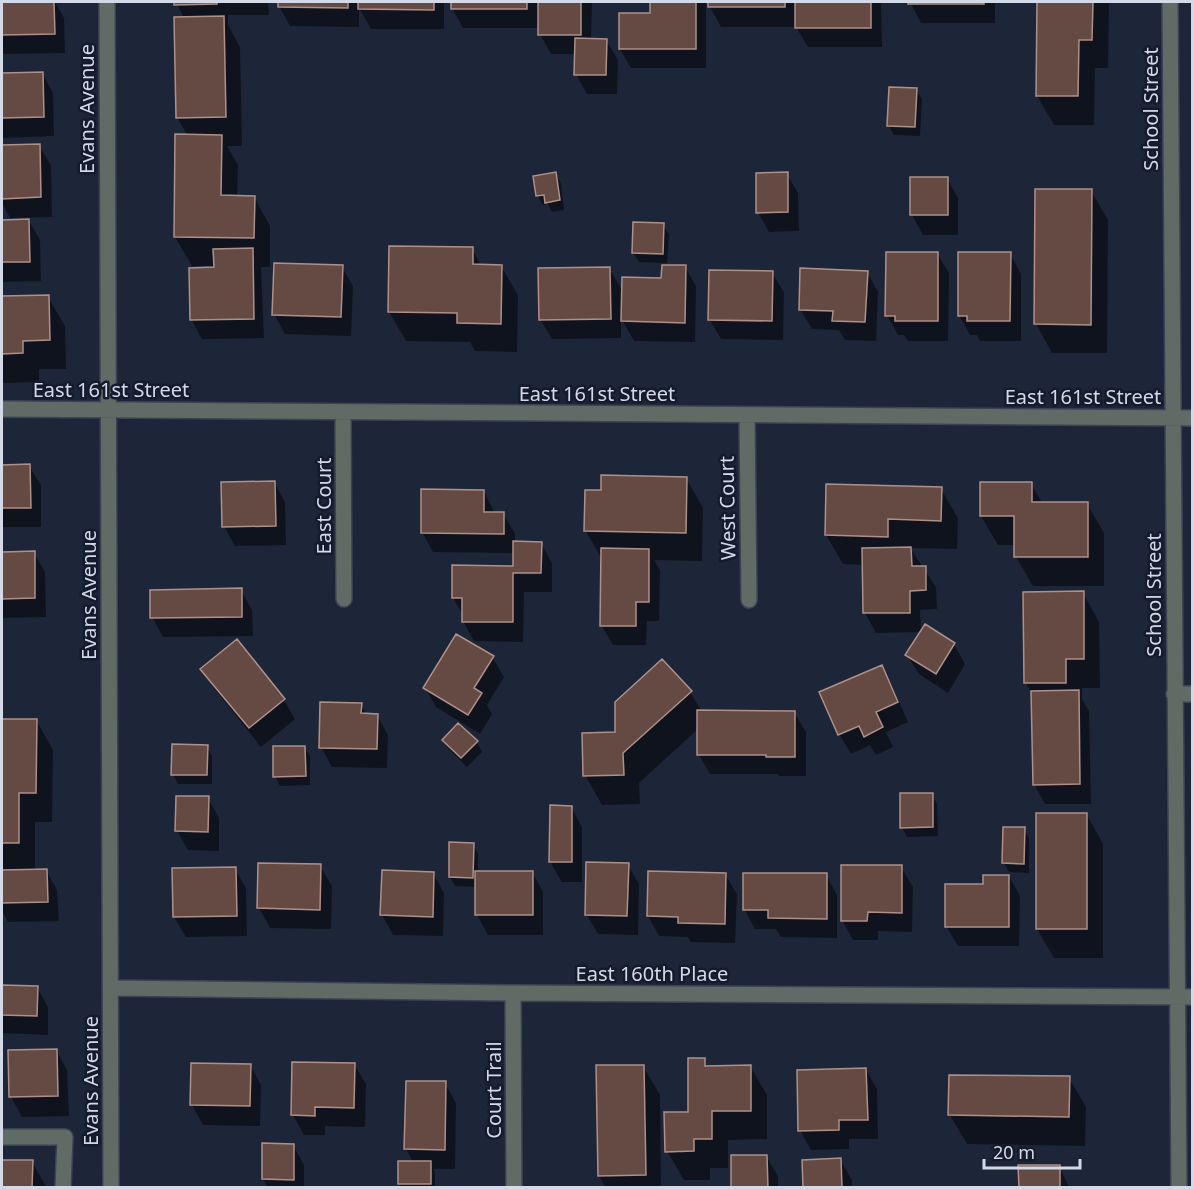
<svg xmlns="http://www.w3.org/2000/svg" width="1194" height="1189" viewBox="0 0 1194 1189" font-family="'Noto Sans',sans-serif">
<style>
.shadow{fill:#0007}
.building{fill:#654a44;stroke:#ae9089;stroke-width:1.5}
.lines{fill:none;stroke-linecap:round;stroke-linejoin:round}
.minor-casing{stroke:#3a4254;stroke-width:18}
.minor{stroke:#5f6b64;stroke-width:15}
.labels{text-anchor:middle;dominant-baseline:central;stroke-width:5;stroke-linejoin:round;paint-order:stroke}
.street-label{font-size:20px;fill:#d3d9e6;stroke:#141b2d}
</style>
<rect width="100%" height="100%" fill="#1d2538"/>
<path class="shadow" d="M2 2H55L64 18 65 53 2 54Z
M176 2H268L269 15H228V25L240 47 242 146H227L238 165 237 197H254L270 226V267H261L264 338 202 339 191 319 212 266H192L175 237 188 136 177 118 184 18Z
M279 2H444V29H371L359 8V27L290 26 279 6Z
M452 2H592L591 40H606L618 60 617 94H587L576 74V54H551L540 34V28H463L452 8Z
M652 2H706V68H631L620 49 652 14Z
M710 2H881L882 47H808L796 27H721L710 7Z
M910 2H995V23H921Z
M1038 2H1109L1108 68H1095L1094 125H1054L1037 96Z
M42 73 53 93 54 136 2 138V74Z
M916 90 922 99 920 136 894 135 888 125Z
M39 146 51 165 52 217 10 218 2 203V147Z
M555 174 561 183 564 210 552 212 548 204 543 205 538 196Z
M787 174 798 193 799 231 769 232 758 212Z
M947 178 958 198V235H923L912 215Z
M1091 191 1108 220 1107 353H1052L1036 324Z
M2 221H29L40 240 41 281 2 282Z
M663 225 669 234 667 263 639 262 633 253Z
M472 249 482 266H501L518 295 517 352 475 351 470 342 406 341 389 312Z
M937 253 949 273 948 341H908L904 335H898L887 315Z
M1010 254 1021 274V341H980L977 335H970L959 315Z
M342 267 353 286 351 336 285 334 274 314Z
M685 267 696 286 695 342 634 341 621 318V338L552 339 540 319 609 268 623 292 663 279Z
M867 272 878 292 876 341 845 340 839 330 812 329 800 309Z
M772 273 784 292 783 340 721 339 710 320Z
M48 297 65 326 66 369H39V382L4 383 2 378V298Z
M2 466H29L41 485V527H2Z
M686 478 703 508 702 561 654 560 660 570 659 621H647L646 645H613L602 626V559L585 530 602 491Z
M274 482 285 502 286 545 235 546 224 526Z
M1031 484 1043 504H1087L1104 533V586H1033L1016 557V545H998L981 516Z
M941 489 958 518 957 549 910 548 936 587 937 609 920 610 921 632 876 633 865 613 864 565 843 564 826 535Z
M484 491 495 514H503L515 533V543H541L552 563V592H524L523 642 474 641 463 621V615L453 598 514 567V553L433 552 422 532Z
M2 553H34L45 572 46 617 2 618Z
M241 590 252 610 253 636 163 637 152 617Z
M1083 593 1099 622 1100 688H1082V699L1089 711 1091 804H1045L1034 784 1033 695 1025 682Z
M954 644 965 664 948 693 919 674 907 655Z
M492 657 504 677 487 705 492 714 480 734 436 707 425 688Z
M881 667 892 686 908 722 886 732 893 747 876 755 870 745 851 754 839 734Z
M202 669 284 700 295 719 261 747 214 688Z
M690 692 702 712H794L806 732V776H779L778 774H710L699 755V728L639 783 640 804 602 805 585 775Z
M361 705 367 715H377L388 735 387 768 332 767 321 747Z
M2 720H36L53 750 52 822H35V871L46 870 57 890 59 921 8 922 2 911Z
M459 725 477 742 482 752 467 767 449 749 444 740Z
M207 747 212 756V784H178L173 774Z
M304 747 310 756V785L280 786 275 776Z
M932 794 937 804 938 836 907 837 902 827Z
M208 798 219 818V851L188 850 177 831Z
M571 807 582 827V882H562L550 862Z
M1087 815 1103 844V958H1054L1037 929Z
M1024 829 1029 838V873L1009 872 1004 863Z
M473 844 478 854V872H532L543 892V935H488L477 915V887L455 886 450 877Z
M259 865 320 866 332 886 331 929 270 928 259 908Z
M628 865 639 884 638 935 598 934 586 914Z
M901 867 913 887 912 932 878 931V940H853L842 920Z
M235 869 246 888 247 936 186 937 174 917V870Z
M649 872 725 874 737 894 735 943 691 942 688 937 659 936 648 916Z
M433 873 444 893 443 936 393 935 382 915Z
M826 875 837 895V938L781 937 776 929H755L744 909Z
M1009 876 1020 896 1019 946H958L946 926 984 886Z
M2 987H37L48 1007V1035L2 1033Z
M56 1050 67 1070 69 1116 22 1117 11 1097 9 1051Z
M704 1060 708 1067 750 1066 767 1095V1139L728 1140V1168H710V1180H684L667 1151 690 1113Z
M354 1064 366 1084 365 1127 325 1126V1135H304L293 1115Z
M250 1065 261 1085 260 1126 203 1125 192 1105Z
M643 1066 660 1095 661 1188H606L599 1176Z
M866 1070 877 1089 878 1139H849V1149L811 1150 800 1130Z
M950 1076 1069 1078 1086 1107 1085 1146 967 1144 950 1115Z
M407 1082 445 1083 456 1103 455 1169H433L435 1172V1188H401L399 1184 413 1162 406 1149Z
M293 1145 304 1165V1188H268L263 1179Z
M766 1156 778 1176V1188H733Z
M840 1160 852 1180V1188H805Z
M2 1161 32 1162 47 1188H2Z
M1059 1167 1070 1188H1020Z"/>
<path class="building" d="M2 2H54L55 34 2 35Z
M174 2H217V4L174 5Z
M278 2H348V8L278 7Z
M358 2H434V10L358 9Z
M451 2H527V9H451Z
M538 2H581V35H538Z
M650 2H696V49H619V13H650Z
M708 2H785V7H708Z
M795 2H871V28H795Z
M908 2H984V4H908Z
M1037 2H1093L1092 40H1079L1078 96H1036Z
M224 16 226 117 176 118 174 17Z
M575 38 607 39 606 75H574Z
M43 72 44 117 2 118V73Z
M889 87 917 88 915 127 887 126Z
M175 134 222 135 221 195 255 196 254 238 174 237Z
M40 144 41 197 2 199V145Z
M556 172 560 200 545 203 544 195 536 196 533 176Z
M788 172V212L756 213V173Z
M910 177H948V215H910Z
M1035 189H1092L1091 325 1034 324Z
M29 219 30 262H2V220Z
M633 222 664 223 663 254 632 253Z
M389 246 473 247V264L502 265 501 324 457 323V313L388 312Z
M253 248 254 319 190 320 189 268 214 267 213 249Z
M886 252H938V321H895V316H885Z
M958 252H1011L1010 321H967V316H958Z
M274 263 343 265 341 317 272 315Z
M662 265H686L685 323 621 321 622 277 661 278Z
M610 267 611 319 539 320 538 268Z
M800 268 868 271 865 322 832 321 833 311 799 310Z
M709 270 773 271 772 321 708 320Z
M49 295 50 340 23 341V353L2 354V296Z
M30 464 31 508H2V465Z
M601 475 687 477 686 533 584 531 585 490H601Z
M275 481 276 526 222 527 221 482Z
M980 482H1032V502H1088V557H1014V516H980Z
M826 484 942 487 941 521 888 519V537L825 535Z
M421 489 484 490V512H504V534L421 533Z
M513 541 542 542 541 573H513V622H462V598H452V565L513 566Z
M911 547 912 566H926V590L910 591V613H863L862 548Z
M601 548 649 549V602H636V626H600Z
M35 551V598L2 599V552Z
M242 588V617L150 618V590Z
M1084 591V659H1066V683H1024L1023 592Z
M925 624 955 643 936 674 905 655Z
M456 634 494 656 474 688 482 693 468 715 423 688Z
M237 639 285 699 249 728 200 669Z
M662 659 692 691 623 753 624 775 583 776 582 733 615 732V702Z
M882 665 898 702 876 712 883 727 864 737 859 726 838 735 819 692Z
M1079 690 1080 784 1033 785 1031 691Z
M320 702 362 703 361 713 378 714 377 749 319 748Z
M697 710 795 711V757H766V755H697Z
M2 719H37L36 793H19V843H2Z
M458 723 478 741 461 758 442 740Z
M172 744 208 745 207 775H171Z
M273 746H305L306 776 273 777Z
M900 793H933V827L900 828Z
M176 796H209L208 832 175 831Z
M550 805 572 806V862H549Z
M1036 813H1087V929H1036Z
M1003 827H1025L1024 864 1002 863Z
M449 842 474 843 473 878 449 877Z
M586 862 629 863 627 916 585 915Z
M258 863 321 864 320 910 257 908Z
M841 865H902V913L868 912 867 921H841Z
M236 867 237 916 173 917 172 868Z
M47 869 48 902 2 903V870Z
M382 870 434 872 433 917 380 915Z
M475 871H533V915H475Z
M648 871 726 873 725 924 678 923V917L647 916Z
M743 873H827V919L768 918V910H743Z
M983 875H1009V927H945V884H983Z
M2 985 38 986 37 1016 2 1015Z
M57 1049 58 1096 9 1097 8 1050Z
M688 1058H705V1066L751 1065V1111H712V1139H694V1151L665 1152 664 1112H688Z
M292 1062 355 1063 354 1108 315 1107V1116L291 1115Z
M191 1063 251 1064 250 1106 190 1105Z
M596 1065H644L646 1175 598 1176Z
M866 1068 868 1120H839V1130L798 1131 797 1070Z
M949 1075 1070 1076 1069 1117 948 1115Z
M406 1081H446L445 1150 404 1149Z
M262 1143 294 1144V1180L262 1179Z
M731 1155H767L768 1188H731Z
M841 1158 842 1188H803L802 1160Z
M2 1160H33L32 1188H2Z
M398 1161H431V1184H398Z
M1018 1165H1060V1188H1019Z"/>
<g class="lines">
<defs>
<path id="minor" d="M107 2 111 1188
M1170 2 1179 1188
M2 409 1192 418
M343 412 344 599
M747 415 749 600
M1174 694H1192
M111 988 513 993 1192 997
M513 993 514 1188
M2 1137H65L63 1188"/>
</defs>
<use href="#minor" class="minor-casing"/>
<use href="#minor" class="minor"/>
</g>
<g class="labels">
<g class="street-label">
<text transform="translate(86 109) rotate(-90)">Evans Avenue</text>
<text transform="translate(1150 109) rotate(-90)">School Street</text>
<text x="111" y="389">East 161st Street</text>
<text x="597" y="393">East 161st Street</text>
<text x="1083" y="396">East 161st Street</text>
<text transform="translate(323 506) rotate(-90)">East Court</text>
<text transform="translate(727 508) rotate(-91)">West Court</text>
<text transform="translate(88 595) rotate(-90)">Evans Avenue</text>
<text transform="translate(1153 595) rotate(-90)">School Street</text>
<text x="652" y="973">East 160th Place</text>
<text transform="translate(90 1081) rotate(-90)">Evans Avenue</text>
<text transform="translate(493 1090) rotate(-90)">Court Trail</text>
</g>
</g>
<rect width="1194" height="1189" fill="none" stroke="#d3d9e6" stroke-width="6"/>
<path d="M984 1159v9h96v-9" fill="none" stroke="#d3d9e6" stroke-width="3"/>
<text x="993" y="1159" font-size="18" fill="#d3d9e6" stroke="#141b2d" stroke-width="4.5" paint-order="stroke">20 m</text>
</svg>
